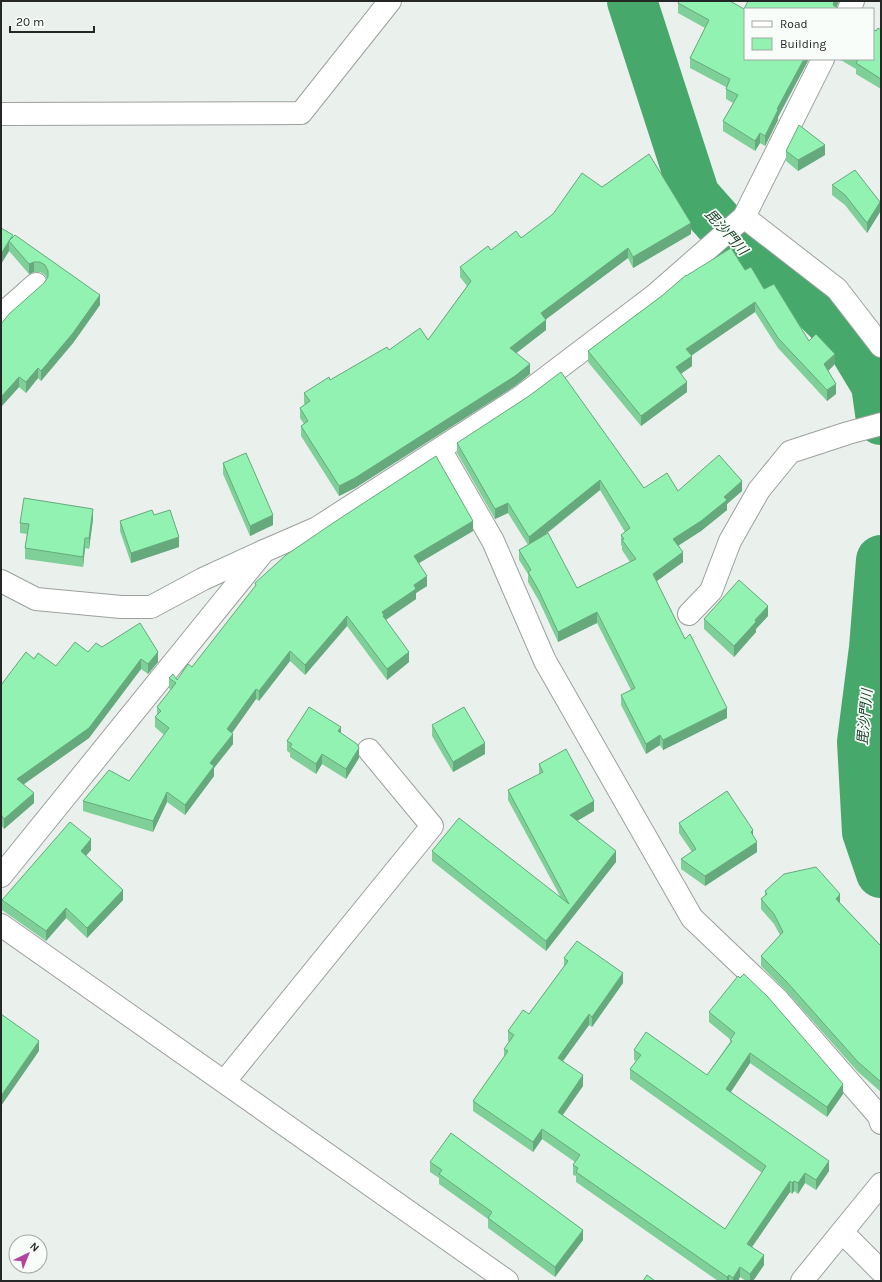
<svg xmlns="http://www.w3.org/2000/svg" width="882" height="1282" viewBox="0 0 882 1282" font-family="Karla,'Noto Sans JP',sans-serif">
<style>
.lines{fill:none;stroke-linecap:round;stroke-linejoin:round}
.river{stroke:#47a86c;stroke-width:50}
.minor-casing{stroke:#9ca19d;stroke-width:24}
.tertiary-casing{stroke:#9ca19d;stroke-width:24}
.minor{stroke:#fff;stroke-width:22}
.tertiary{stroke:#fff;stroke-width:22}
.wall{fill:#7ed098;fill-rule:evenodd}
.shaded-wall{fill:#66a97c}
.building{fill:#92f2b1;stroke:#66a97c}
.labels{text-anchor:middle;dominant-baseline:central;stroke-width:3.5;stroke-linejoin:round;paint-order:stroke}
.water-label{font-size:14px;font-style:italic;fill:#1c442a;stroke:#f8fdf9}
</style>
<rect width="100%" height="100%" fill="#eaf0ec"/>
<g class="lines">
<path class="river" d="M632 1 695 196 752 260 814 305 849 340 876 385 881 420
M881 560 874 648 862 742 867 832 881 873"/>
<defs>
<path id="minor" d="M849 9 853 1
M1 114 301 113 390 1
M744 217 837 289 881 346
M1 315 36 284
M440 449 493 541 545 661 692 918 777 999 879 1116 881 1123
M689 614 711 591 730 541 759 490 790 452 848 433 881 424
M1 876 264 551 317 528 522 396 655 295 744 217 823 59
M1 925 507 1281
M224 1082 432 826 369 750
M842 1232 881 1271
M802 1281 881 1184"/>
<path id="tertiary" d="M1 581 36 599 121 607H151L203 579 264 551"/>
</defs>
<use href="#minor" class="minor-casing"/>
<use href="#tertiary" class="tertiary-casing"/>
<use href="#minor" class="minor"/>
<use href="#tertiary" class="tertiary"/>
</g>
<path class="wall" d="M730 1 745 59H809L778 117V120L765 146 760 143 755 151 723 131V121L733 103 726 99V87L690 68V58L705 28 678 13V3Z
M881 30V89L856 74V69L839 59H873L876 31Z
M786 151 825 155 798 171 786 161Z
M832 185 880 212 867 233 845 205 832 195Z
M602 187 691 234 633 268 628 258 546 319V330L516 353 530 374 515 386 355 488 339 496 301 436V426L304 424 300 418V408L305 404 304 403V393L389 350 428 340 467 286 460 277V267L491 250 521 238Z
M1 228 100 305 73 343 41 381 38 378 26 393 19 387 1 407 44 283 47 279 45 275 40 272H34L29 274 9 251 1 264Z
M745 270 764 289 809 341 835 364 828 371 836 394 827 401 778 348 755 312 691 356 692 366 681 374 687 392 641 426 588 362V351L663 295 686 276Z
M457 443 644 488 678 491H742L727 504V510L701 531 679 545 683 562 656 581 685 639 727 718 663 750 660 745 646 754 621 705V695L631 690 597 623 558 642 539 601 528 582V574L519 560V550L528 545 508 513 495 519 457 453ZM600 490 625 532 621 535V545L622 546V550L630 562 577 588 544 536Z
M223 463 273 525 250 536 223 474Z
M154 515 179 547 131 563 120 531V521Z
M93 519 89 549 85 548 83 567 25 559V548L27 534 20 533V523Z
M473 531 419 563 427 586 416 593V599L386 620 409 662 387 680 347 626 305 675 290 661 259 701 256 699 232 733 233 744 214 768V776L185 815 167 802 153 832 83 811V801L129 781 164 735 155 727V717L157 714V707L171 690 169 688V678L177 680 192 667 255 587V583Z
M768 616 756 629V632L734 657 704 629V619Z
M102 647 158 662 148 674 141 669 89 738 24 784 34 803 4 829 1 825V685L34 659 56 666Z
M432 725 485 754 453 772 432 736Z
M341 733 359 758 346 779 322 764 316 774 290 757V753L287 751V741Z
M539 764 594 811 577 821 616 862 546 951 432 861V851L560 896 508 800V790L539 774Z
M679 823 753 836 757 852 705 886 681 869V859L692 852 679 833Z
M91 850 86 856 123 900 87 938 66 918 46 941 2 910V900Z
M765 891 840 903 881 946V1092L858 1072 786 991 761 966V956L780 935 774 924 761 909V899L765 895Z
M564 958 623 983 592 1027 589 1025 563 1061 583 1086 562 1115 725 1229 762 1173 630 1079V1069L636 1061 634 1060V1050L707 1075 730 1042 731 1040 709 1022V1012L843 1094 827 1117 750 1063 731 1092 829 1171 816 1190 805 1183 798 1194 794 1191 792 1194 790 1192 752 1247 764 1265 753 1281H746L740 1277 738 1281H718L576 1182V1176L573 1175V1165L575 1162 542 1139 533 1152 473 1111V1101L504 1057V1049L509 1042 508 1041V1031L529 1014 564 966Z
M430 1162 583 1240 555 1277 488 1228V1219L439 1184V1178L430 1172Z"/>
<path class="shaded-wall" d="M834 1H839L836 9 833 5Z
M804 59H809L778 117V120L765 146V136L777 109Z
M760 133V143L755 151V141Z
M825 145V155L798 171V160Z
M880 202V212L867 233V223Z
M691 223V234L633 268V257Z
M9 241V251L1 264V254Z
M628 248V258L541 323V313Z
M34 262V272L29 274V264Z
M100 295V305L73 343 41 381V371Z
M755 302V312L686 359V349Z
M546 320V330L510 358V348Z
M835 354V364L824 375V364Z
M692 356V366L676 377V367Z
M530 364V374L515 386 355 488 339 496V486Z
M38 368V378L26 393V382Z
M19 377V387L1 407V397Z
M687 382V392L641 426V416Z
M836 384V394L827 401V390Z
M600 480V490L529 547V537Z
M742 481V491L727 504V510L701 531 673 549V539Z
M508 503V513L495 519V509Z
M93 509V519L89 549V538Z
M273 515V525L250 536V526Z
M473 521V531L414 566V556Z
M179 537V547L131 563V553Z
M85 538V548L83 567V557Z
M683 552V562L653 584V574Z
M427 576V586L416 593V599L384 621 382 612 414 585Z
M768 606V616L756 629V632L734 657V646L755 620Z
M597 612V623L558 642V632Z
M347 616V626L305 675V665Z
M290 651V661L259 701V691Z
M158 652V662L148 674V664Z
M409 652V662L387 680V669Z
M141 659V669L89 738 17 789V779Z
M256 689V699L227 740V729Z
M727 708V718L663 750V740Z
M341 727V737L338 731Z
M233 734V744L214 768V776L185 815V805L210 763Z
M660 735V745L646 754V744Z
M485 743V754L453 772V762Z
M359 748V758L346 779V769Z
M322 754V764L316 774V764Z
M167 792V802L153 832V821Z
M34 793V803L4 829V819Z
M594 801V811L570 825V815Z
M753 830V840L751 832Z
M91 839V850L81 861V851Z
M757 842V852L705 886V876Z
M616 851V862L546 951V941Z
M123 890V900L87 938V928Z
M840 894V904L836 899Z
M66 908V918L46 941V931Z
M623 973V983L592 1027V1017Z
M589 1014V1025L558 1068V1058Z
M39 1041V1051L1 1106V1096Z
M750 1053V1063L726 1099V1089Z
M583 1075V1086L558 1122V1112Z
M843 1084V1094L827 1117V1107Z
M542 1129V1139L533 1152V1142Z
M829 1161V1171L816 1190V1180Z
M805 1173V1183L798 1194V1183Z
M790 1181V1192L747 1254V1244Z
M794 1181V1191L792 1194V1183Z
M583 1230V1240L555 1277V1267Z
M764 1255V1265L753 1281H750V1274Z
M740 1267V1277L738 1281H733V1278Z
M729 1275V1281H727V1277Z"/>
<path class="building" d="M679 1H730L744 9 748 1H834L833 5 839 9H745V59H804L777 109 778 110 765 136 760 133 755 141 723 121 738 95 726 89 730 79 690 58 709 20 678 3Z
M878 28 881 30V79L856 63 858 60 856 59H873V29L876 31Z
M799 125 825 145 798 160 786 151Z
M649 154 691 223 633 257 628 248 541 313 546 320 510 348 530 364 515 376 355 478 339 486 301 426 308 421 300 408 310 401 304 393 329 377 330 380 387 347 389 350 420 328 428 340 471 281 460 267 488 246 491 250 516 231 521 238 553 214 582 173 602 187Z
M855 170 880 202 867 223 845 195 832 185Z
M1 228 13 235 9 241 15 235 100 295 73 333 41 371 38 368 26 382 19 377 1 397V324L9 314 44 283 48 277V271L45 265 40 262H34L29 264 9 241 1 254Z
M731 248 745 270 751 267 764 289 774 284 809 341 816 334 835 354 824 364 836 384 827 390 778 338 755 302 686 349 692 356 676 367 687 382 641 416 588 351 663 295 686 275V276Z
M561 372 644 488 667 473 678 491 719 455 742 481 724 497 727 500 701 521 673 539 683 552 653 574 685 639 690 634 727 708 663 740 660 735 646 744 621 695 635 688 597 612 558 632 539 591 528 572 531 570 519 550 548 533 577 588 636 559 622 540 624 539 621 535 630 528 600 480 529 537 508 503 495 509 457 443 529 396Z
M246 453 273 515 250 526 223 463Z
M436 456 473 521 414 556 427 576 414 585 416 589 382 612 384 615 383 616 409 652 387 669 347 616 305 665 290 651 259 691 256 689 227 729 233 734 210 763 214 766 185 805 167 792 153 821 83 801 109 770 129 781 169 728 155 717 161 711 157 707 176 683 169 678 173 674 177 680 188 664 192 667 256 585 255 583 286 555 336 521Z
M24 498 93 509 89 538H85L83 557 25 548 29 524 20 523Z
M152 510 154 515 170 510 179 537 131 553 120 521Z
M739 580 768 606 755 620 756 622 734 646 704 619Z
M140 623 158 652 148 664 141 659 89 728 17 779 34 793 4 819 1 815V685L26 652 34 659 38 653 56 666 75 642 88 652 96 643 102 647Z
M309 707 341 727 338 731 357 744 359 748 346 769 322 754 316 764 290 747 292 744 287 741Z
M464 707 485 743 453 762 432 725Z
M566 749 594 801 570 815 616 851 546 941 432 851 459 818 569 904 508 790 543 772 539 764Z
M727 791 753 830 751 832 757 842 705 876 681 859 696 849 679 823Z
M70 822 91 839 81 851 123 890 87 928 66 908 46 931 2 900Z
M816 867 840 894 836 899 881 946V1082L858 1062 786 981 761 956 783 932 774 914 761 899 767 894 765 891 784 874Z
M577 941 623 973 592 1017 589 1014 558 1058 583 1075 558 1112 725 1229 766 1166 630 1069 641 1055 634 1050 646 1032 707 1075 732 1041 730 1040 735 1033 709 1012 738 976 740 978 744 974 768 997 843 1084 827 1107 750 1053 726 1089 829 1161 816 1180 805 1173 798 1183 794 1181 792 1183 790 1181 747 1244 764 1255 750 1274 740 1267 733 1278 729 1275 727 1277 576 1172 578 1168 573 1165 580 1155 542 1129 533 1142 473 1101 508 1051 504 1049 514 1035 508 1031 523 1010 529 1014 568 961 564 958Z
M1 1014 39 1041 1 1096Z
M451 1133 583 1230 555 1267 488 1218 492 1212 439 1174 442 1170 430 1162Z
M647 1275 655 1281H643Z"/>
<g class="labels">
<g class="water-label">
<text transform="translate(726 232) rotate(48)">毘沙門川</text>
<text transform="translate(865 717) rotate(-85)">毘沙門川</text>
</g>
</g>
<rect width="882" height="1282" fill="none" stroke="#252726" stroke-width="4"/>
<rect x="744" y="8" width="130" height="52" fill="#f8fdf9" stroke="#a4a7a5"/>
<rect x="752" y="21" width="20" height="6" fill="#ffffff" stroke="#a4a7a5"/>
<text x="780" y="28" font-size="12" fill="#252726">Road</text>
<rect x="752" y="38" width="20" height="12" fill="#92f2b1" stroke="#a4a7a5"/>
<text x="780" y="48" font-size="12" fill="#252726">Building</text>
<g transform="translate(28 1254) rotate(43)"><circle r="19" fill="#f8fdf9" stroke="#a4a7a5"/>
<path d="M0-3L7 15L0 10L-7 15Z" fill="#b143a1"/>
<text y="-6" font-size="11" font-weight="bold" text-anchor="middle" fill="#252726">N</text>
</g>
<path d="M10 26v6h84v-6" fill="none" stroke="#252726" stroke-width="2"/>
<text x="16" y="26" font-size="12" fill="#252726" stroke="#f8fdf9" stroke-width="3" paint-order="stroke">20 m</text>
</svg>
